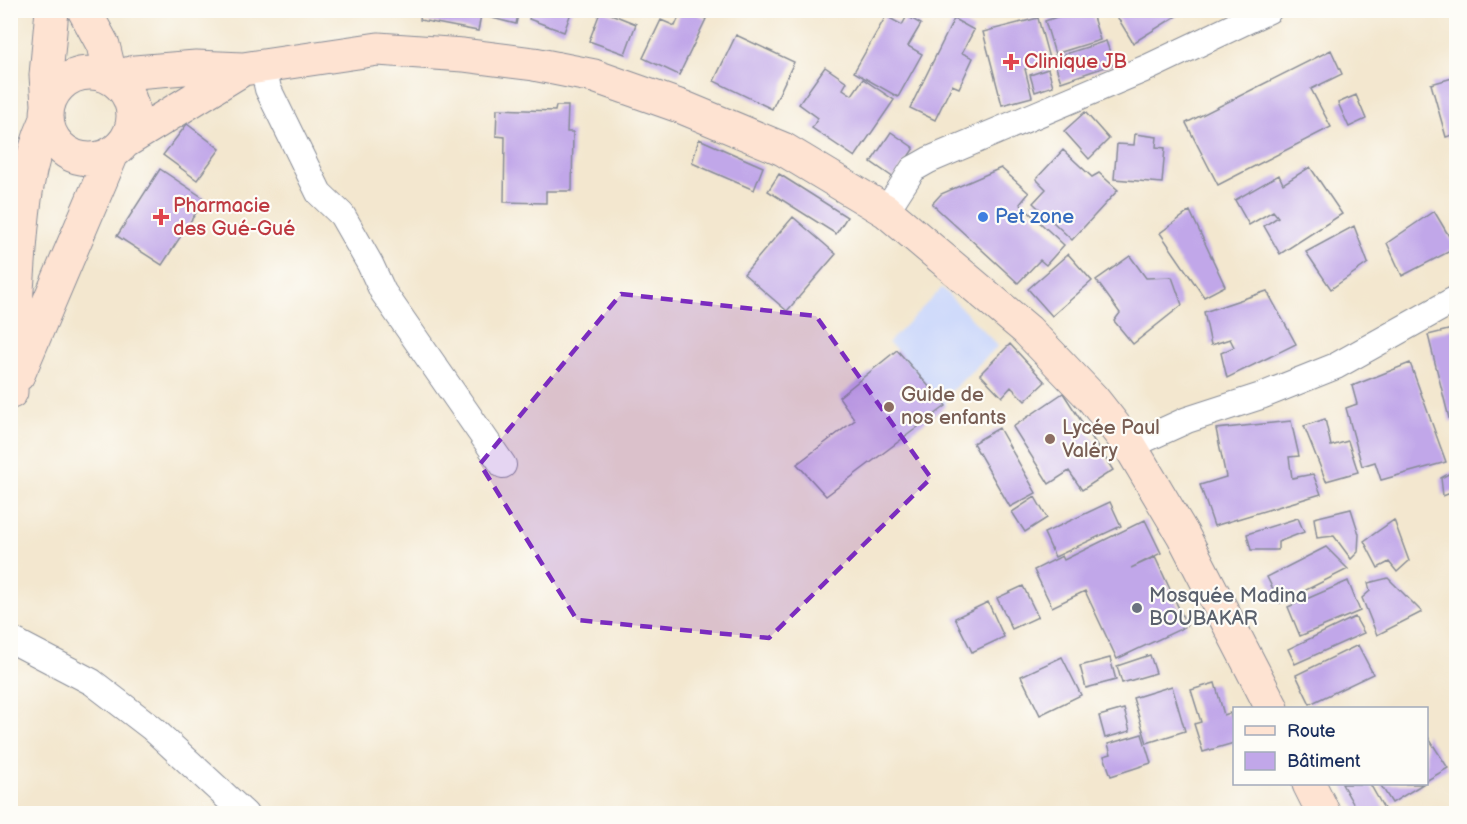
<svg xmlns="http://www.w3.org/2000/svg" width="1467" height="824" viewBox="0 0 1467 824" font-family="'Balsamiq Sans',sans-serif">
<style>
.built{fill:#cfdafa}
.building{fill:#c1a7e9}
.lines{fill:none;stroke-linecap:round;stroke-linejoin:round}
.street-casing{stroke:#878b96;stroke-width:28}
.secondary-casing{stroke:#878b96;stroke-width:35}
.street{stroke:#fff;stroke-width:26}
.secondary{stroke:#fee3d2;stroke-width:33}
.marked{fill:#7b2cbf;fill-opacity:0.2;stroke:#7b2cbf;stroke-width:4.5;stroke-dasharray:12 8;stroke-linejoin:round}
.health-dot{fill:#e0444e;stroke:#fdfcf7;stroke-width:2}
.shop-dot{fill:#3f7fe0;stroke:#fdfcf7;stroke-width:2}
.education-dot{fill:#8d6e63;stroke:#fdfcf7;stroke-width:2}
.worship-dot{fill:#6b7280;stroke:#fdfcf7;stroke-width:2}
.labels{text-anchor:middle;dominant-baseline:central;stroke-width:4.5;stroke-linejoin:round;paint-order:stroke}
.health-label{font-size:20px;fill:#be3a42;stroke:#fdfcf7;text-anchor:start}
.shop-label{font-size:20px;fill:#366cbe;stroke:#fdfcf7;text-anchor:start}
.education-label{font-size:20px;fill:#785e54;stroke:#fdfcf7;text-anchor:start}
.worship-label{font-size:20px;fill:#5b616d;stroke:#fdfcf7;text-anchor:start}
</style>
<rect width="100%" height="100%" fill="#fdfcf7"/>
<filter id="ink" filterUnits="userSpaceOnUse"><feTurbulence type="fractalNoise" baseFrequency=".0167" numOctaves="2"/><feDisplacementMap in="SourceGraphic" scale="12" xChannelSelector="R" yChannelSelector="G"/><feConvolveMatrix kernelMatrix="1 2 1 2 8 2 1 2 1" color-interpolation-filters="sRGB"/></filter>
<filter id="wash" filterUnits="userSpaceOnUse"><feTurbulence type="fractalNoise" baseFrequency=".008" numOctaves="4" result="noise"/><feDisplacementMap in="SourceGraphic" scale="24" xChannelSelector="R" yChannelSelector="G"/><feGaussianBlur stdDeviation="1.35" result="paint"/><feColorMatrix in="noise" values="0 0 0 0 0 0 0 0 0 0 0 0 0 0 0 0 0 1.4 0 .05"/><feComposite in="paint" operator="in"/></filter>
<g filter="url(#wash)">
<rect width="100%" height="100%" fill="#f3e7cf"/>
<path class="built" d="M942 288 998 346 946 396V406L826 496 797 464 855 420 839 397 897 350 888 343Z"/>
<g id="blocks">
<path class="building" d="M421 10H482L478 31 420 20Z
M490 10H519L516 24 488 17Z
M532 10H572L564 32 529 19Z
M601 10 636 24 625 54 589 41Z
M682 10H691L706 19 679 75 643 58 661 20 675 26Z
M1077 10H1091L1100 40 1055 54 1045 21Z
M1113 10H1186L1133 43Z
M886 16 902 25 907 16 921 24 908 46 922 54 898 97 854 72Z
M1038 18 1050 62 1025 69 1032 97 1002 105 983 32Z
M954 19 974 30 962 53 973 58 959 88 952 85 935 120 910 108Z
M736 35 794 62 772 109 714 81Z
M1106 41 1114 64 1061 82 1053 58Z
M1331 50 1342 74 1311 89 1331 127 1218 185 1186 123Z
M825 67 847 82 843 89 852 95 863 79 894 100 855 157 812 128 818 118 799 104Z
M1048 69 1053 86 1035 92 1030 75Z
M1456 77V134L1446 137 1431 84Z
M1356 95 1366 119 1349 127 1338 103Z
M556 106H568L567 132H573L572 191H546V203L504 202 505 137 496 136 497 109 555 111Z
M1085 112 1109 139 1089 159 1064 131Z
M187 124 220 149 197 180 163 155Z
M891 132 914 148 894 178 871 162Z
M1135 134 1157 137 1156 147 1165 148 1162 183 1114 179 1117 144 1134 145Z
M699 139 763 167 754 190 692 163Z
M1063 150 1092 177 1099 173 1118 190 1072 240 1033 203 1046 189 1036 179Z
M1310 167 1342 214 1280 254 1264 226 1278 217 1273 211 1249 225 1235 200 1279 175 1283 184Z
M1001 168 1029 193 1020 204 1064 245 1046 265 1040 260 1018 283 932 204 941 194Z
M160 169 205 199 162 265 117 236Z
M779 174 847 217 836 234 768 191Z
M1190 211 1225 286 1204 297 1160 233Z
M1434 211 1456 248 1402 276 1387 243Z
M793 217 836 254 787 311 744 274Z
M1354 226 1368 263 1331 289 1306 252Z
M1068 254 1092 281 1052 316 1028 289Z
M1130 256 1146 278 1172 277 1182 305 1133 344 1114 321 1120 313 1096 280Z
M1267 291 1296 344 1227 378 1221 353 1234 347 1230 339 1211 345 1204 312Z
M1456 328V420L1450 422 1428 335Z
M1010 344 1045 382 1025 401 1011 387 1002 397 980 374Z
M897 350 946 406 826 496 797 464 855 420 839 397Z
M1410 363 1446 462 1381 480 1375 462 1362 466 1346 408 1357 404 1352 386Z
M1063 393 1113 470 1082 490 1069 471 1049 484 1013 427Z
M1325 419 1331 446 1348 441 1358 472 1326 481 1304 426Z
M1291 421 1299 456 1289 457 1292 478 1313 474 1321 494 1214 526 1200 485 1226 477 1216 429Z
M999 428 1036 493 1010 507 973 443Z
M1456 470V491L1443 496 1441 478Z
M1035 497 1047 518 1025 532 1012 512Z
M1110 502 1121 526 1055 557 1044 533Z
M1351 509 1359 534 1358 552 1351 559 1334 536 1317 538 1314 518Z
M1298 518 1304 532 1278 542V550H1251L1247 534Z
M1145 520 1161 553 1131 568 1155 557 1187 626 1117 659 1085 591 1052 607 1034 570 1062 556 1064 560Z
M1394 520 1409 561 1397 572 1389 562 1378 568 1364 541Z
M1326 547 1348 569 1280 603 1267 577Z
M1388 578 1422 612 1377 635 1362 598 1370 591 1368 583Z
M1348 581 1360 611 1300 636 1288 607Z
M1023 586 1038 617 1012 629 997 598Z
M988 602 1004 637 972 652 955 618Z
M1355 617 1364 633 1295 664 1288 649Z
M1358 645 1373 674 1310 704 1296 675Z
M1150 655 1156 673 1122 683 1117 666Z
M1062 657 1081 695 1040 715 1021 676Z
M1110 658 1116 680 1086 688 1080 666Z
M1215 683 1224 715 1230 713 1234 727V743L1203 752 1194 724 1201 722 1191 690Z
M1172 686 1185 731 1147 743 1133 698Z
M1124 709 1130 731 1105 738 1099 716Z
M1142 734 1151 763 1111 776 1104 756 1111 754 1108 744Z
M1426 734 1448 768 1426 781Z
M1342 784H1370L1387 814H1359Z
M1380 784H1423L1392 803Z"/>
</g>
</g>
<g filter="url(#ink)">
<use href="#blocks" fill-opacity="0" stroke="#878b96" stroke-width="1.5"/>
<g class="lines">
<defs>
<path id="street" d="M263 66 268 89 319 193 342 215 370 264 383 292 503 465
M886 211 913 169 929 160 1149 67 1269 10
M1130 446 1187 420 1261 396 1336 366 1456 299
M10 639 92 682 152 728 245 814"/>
<path id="secondary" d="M84 10 103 45 111 78 135 72 196 67 243 69 378 49 463 55 534 64 594 76 682 107 783 149 886 211 1027 330 1093 399 1130 446 1183 535 1272 708
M47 116a43 43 0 1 1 86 0a43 43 0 1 1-86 0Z
M48 105 46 75 52 10
M126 141 243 69
M18 375 112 154
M11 392C12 353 15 315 18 277 22 223 24 169 47 119
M1309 784 1324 814"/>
</defs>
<use href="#street" class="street-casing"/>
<use href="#secondary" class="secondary-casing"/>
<use href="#street" class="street"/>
<use href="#secondary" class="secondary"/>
</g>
</g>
<path class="marked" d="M621 294 816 316 931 478 769 638 577 620 480 464Z"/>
<g class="health-dot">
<path d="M1008 53h6v6h6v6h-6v6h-6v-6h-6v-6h6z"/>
<path d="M158 208h6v6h6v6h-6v6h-6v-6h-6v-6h6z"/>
</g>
<circle class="shop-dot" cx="983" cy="217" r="6"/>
<g class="education-dot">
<circle cx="889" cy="407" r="6"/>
<circle cx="1050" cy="439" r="6"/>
</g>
<circle class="worship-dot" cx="1137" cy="608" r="6"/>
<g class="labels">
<g class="health-label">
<text x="1024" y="62">Clinique JB</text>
<text x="173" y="206">Pharmacie<tspan x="173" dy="23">des Gué-Gué</tspan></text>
</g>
<g class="shop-label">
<text x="995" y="217">Pet zone</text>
</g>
<g class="education-label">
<text x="901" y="395">Guide de<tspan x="901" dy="23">nos enfants</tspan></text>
<text x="1062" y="428">Lycée Paul<tspan x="1062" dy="23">Valéry</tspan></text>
</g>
<g class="worship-label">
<text x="1149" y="596">Mosquée Madina<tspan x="1149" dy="23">BOUBAKAR</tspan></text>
</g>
</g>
<rect width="1467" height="824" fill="none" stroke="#fdfcf7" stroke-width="36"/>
<rect x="1233" y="707" width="195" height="78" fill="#fdfcf7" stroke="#a3aaba" stroke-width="1.5"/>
<rect x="1245" y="726" width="30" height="9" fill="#fee3d2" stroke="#a3aaba" stroke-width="1.5"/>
<text x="1287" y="737" font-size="18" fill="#1b2f5e">Route</text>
<rect x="1245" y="752" width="30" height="18" fill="#c1a7e9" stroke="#a3aaba" stroke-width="1.5"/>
<text x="1287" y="767" font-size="18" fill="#1b2f5e">Bâtiment</text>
</svg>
